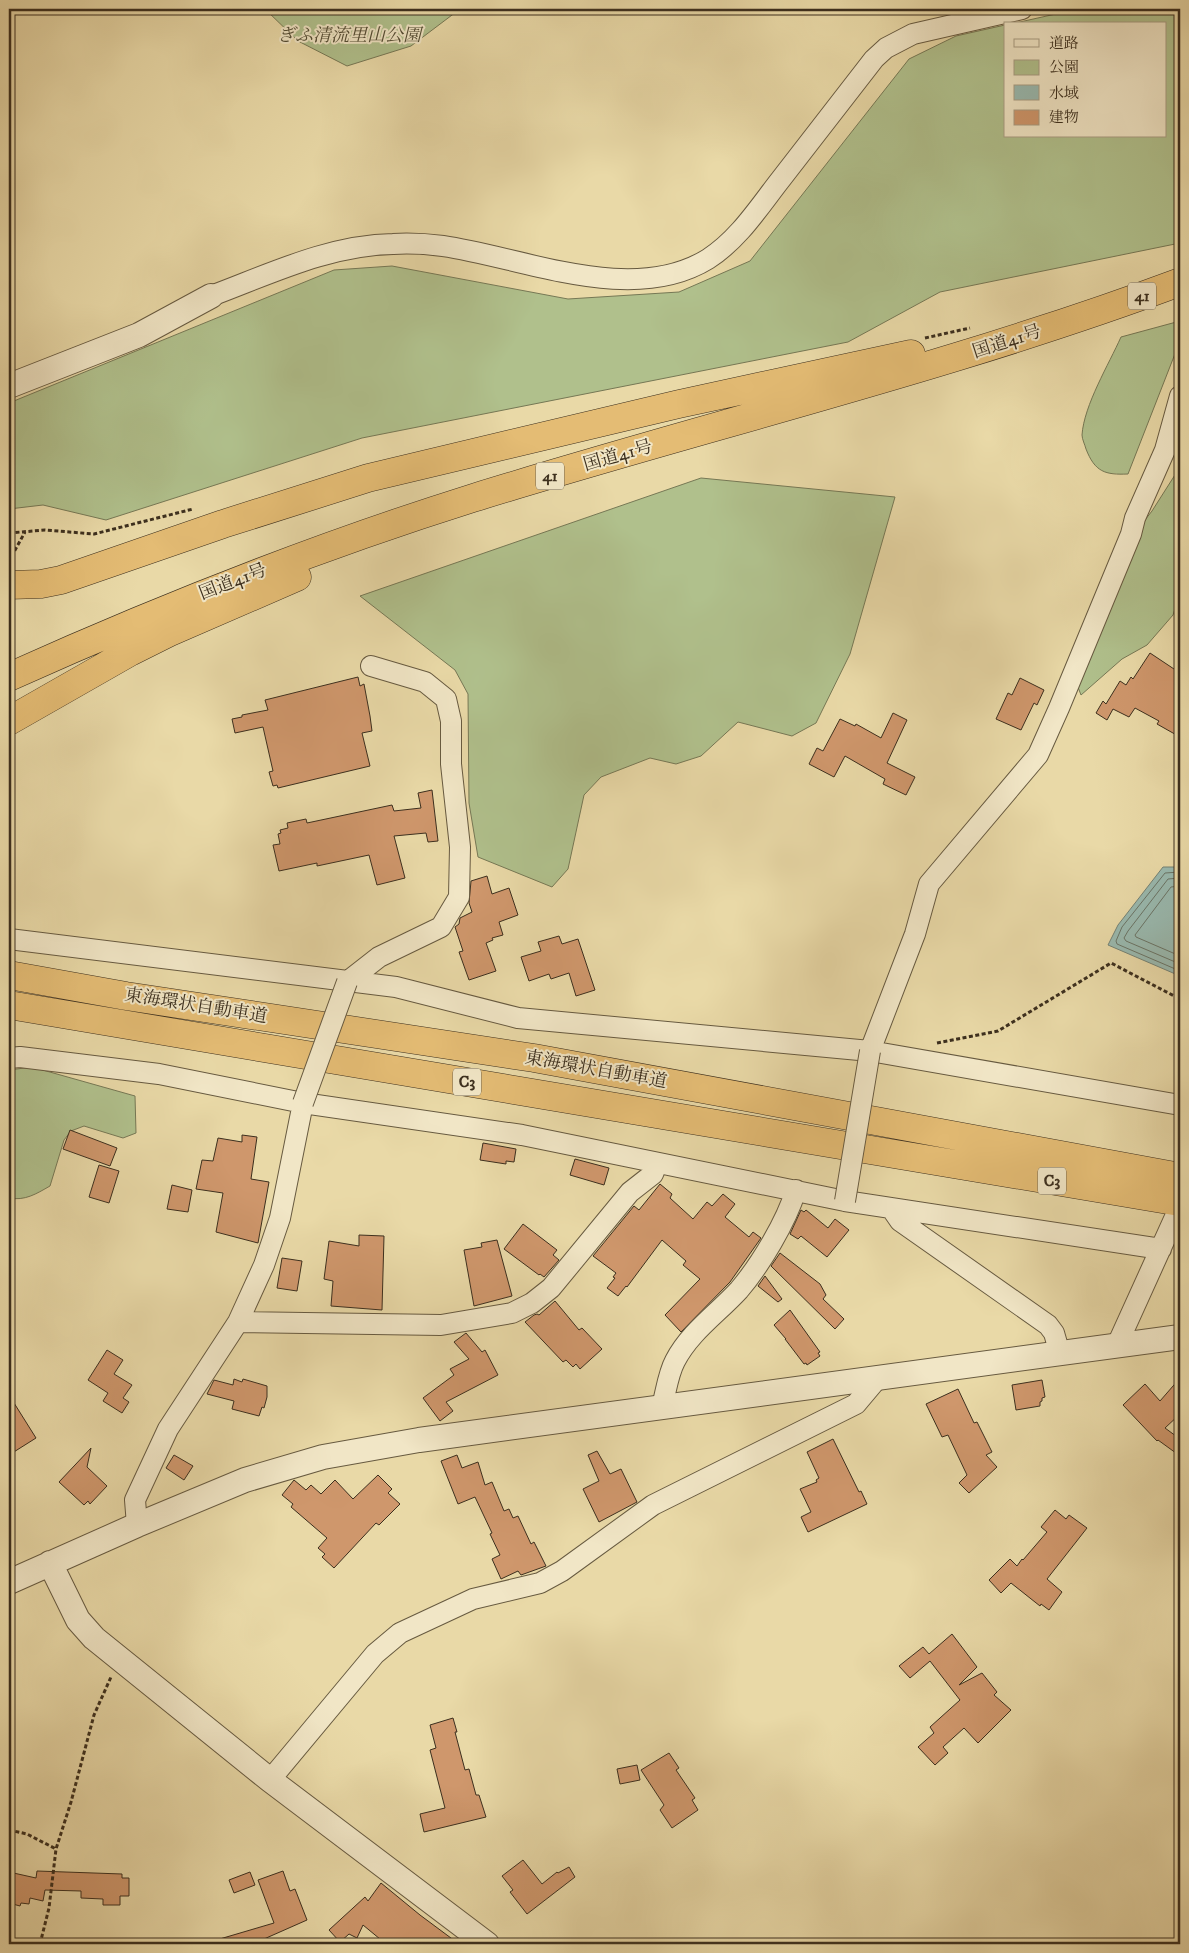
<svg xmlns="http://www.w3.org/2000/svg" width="1189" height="1953" viewBox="0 0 1189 1953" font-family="'IM FELL DW Pica','Noto Serif JP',serif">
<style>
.green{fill:#b0c08c;stroke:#767855}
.water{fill:#99b9af;stroke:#748275}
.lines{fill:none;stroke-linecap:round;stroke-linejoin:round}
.shore{stroke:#6a7466;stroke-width:1}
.building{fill:#cf976c;stroke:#3c2f1e}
.minor-casing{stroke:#675a40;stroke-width:22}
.tertiary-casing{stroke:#675a40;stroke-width:26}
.trunk-casing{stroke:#3c2f1e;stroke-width:29}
.motorway-casing{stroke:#3c2f1e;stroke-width:29}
.path{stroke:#3c2f1e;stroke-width:3;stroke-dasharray:4 2.5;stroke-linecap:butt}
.minor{stroke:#f1e6c6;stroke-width:20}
.tertiary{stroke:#f1e6c6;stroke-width:24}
.trunk{stroke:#e4bc74;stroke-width:28}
.motorway{stroke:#e4bc74;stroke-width:28}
.minor-bridge-casing{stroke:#675a40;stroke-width:22;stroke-linecap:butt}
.minor-bridge{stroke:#f1e6c6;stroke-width:20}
.labels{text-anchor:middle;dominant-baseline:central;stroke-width:4;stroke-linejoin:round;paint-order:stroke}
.shield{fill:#f1e6c6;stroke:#726650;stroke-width:1}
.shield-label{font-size:16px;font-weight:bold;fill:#3c2f1e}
.park-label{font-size:18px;font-style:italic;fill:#534c34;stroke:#f1e6c6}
.street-label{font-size:18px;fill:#3c2f1e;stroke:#f1e6c6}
</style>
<rect width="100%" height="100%" fill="#e9d9a7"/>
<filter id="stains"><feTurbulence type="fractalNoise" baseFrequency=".004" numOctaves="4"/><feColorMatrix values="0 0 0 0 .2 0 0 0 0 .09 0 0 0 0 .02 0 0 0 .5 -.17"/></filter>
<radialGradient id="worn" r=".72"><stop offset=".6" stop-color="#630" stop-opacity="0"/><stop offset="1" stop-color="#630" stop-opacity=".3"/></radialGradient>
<path class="green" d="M265 9H460L411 46 347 66 298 41Z
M1078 9H1180V243L940 292 848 342 362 438 106 520 43 505 9 509V403L334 270 392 266 568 299 679 292 750 261 909 59 956 36 1005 25V136H1165V24H1011Z
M1180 321V341L1128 474C1105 475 1095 472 1086 449 1085 445 1082 439 1082 435 1084 405 1109 364 1121 337Z
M1180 467V601L1177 602 1173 615 1147 645 1122 659 1081 695 1071 669 1087 614 1119 553 1152 511Z
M701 478 895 497 850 654 816 723 792 736 738 722 701 756 676 764 650 758 601 777 584 795 568 869 552 887 478 857 469 803 468 694 455 670 360 596Z
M32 1067 135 1096 136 1133 123 1138 84 1126 71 1131 64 1140 50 1186C36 1194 25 1201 9 1198V1070Z"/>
<path class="water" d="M1163 867H1180V976L1108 945 1118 925Z"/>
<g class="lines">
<path class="shore" d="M1180 872 1165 873 1122 927 1116 941 1117 944 1180 971
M1180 878 1168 879 1128 931 1124 938 1126 941 1180 964
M1180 886 1171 887 1135 935 1136 937 1180 956"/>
</g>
<path class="building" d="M1150 653 1180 673V737L1157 724 1159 721 1135 708 1129 717 1113 709 1107 720 1096 713 1103 701 1106 704 1120 681 1126 685 1131 677 1133 679Z
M358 677 360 686 364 684 370 716 372 731 362 733 370 766 278 788 277 785 273 786 269 772 273 771 263 727 235 733 232 719 242 717V715L268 710 265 700Z
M1020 678 1044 690 1037 705 1034 703 1021 730 996 719 1008 693 1012 695Z
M893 713 907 720 887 763 915 777 906 795 883 784 885 779 845 756 834 777 809 764 817 748 823 751 840 719 855 726 856 724 881 738Z
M432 790 438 841 428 842 426 833 394 836 405 878 377 885 369 855 317 866V863L279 871 273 845 280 844 278 834 281 833 280 830 288 828 287 823 306 819 307 823 392 805 394 811 421 808 418 793Z
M487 876 492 894 509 888 518 915 499 922 503 935 492 938 493 940 486 943 496 971 469 980 459 952 463 951 455 927 459 924 460 918 472 912 469 903 471 881Z
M559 936 562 944 578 939 595 990 576 996 569 973 551 979 549 974 529 981 521 957 541 951 538 942Z
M70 1130 117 1148 110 1166 63 1149Z
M242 1135 257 1137 251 1179 269 1182 258 1243 216 1232 223 1193 196 1189 202 1160 213 1161 218 1138 242 1142Z
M483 1143 516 1149 514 1162 506 1161V1164L480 1160Z
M575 1159 609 1168 604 1185 570 1175Z
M99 1165 119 1171 109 1203 89 1197Z
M660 1184 672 1194 670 1198 693 1219 707 1202 712 1206 723 1194 735 1204 725 1217 749 1237 753 1232 761 1238 730 1282 681 1332 665 1315 700 1279 683 1265 686 1261 662 1240 627 1287 626 1286 618 1296 607 1288 615 1278 613 1277 616 1273 593 1256 634 1206 639 1210Z
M172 1185 192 1190 188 1212 167 1209Z
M801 1210 804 1212 806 1210 828 1228 835 1219 849 1230 827 1257 801 1236 798 1239 790 1234Z
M523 1224 557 1250 553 1255 559 1260 544 1277 540 1274 539 1275 504 1249Z
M359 1235 384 1236 382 1310 331 1306 333 1281 324 1279 329 1241 359 1246Z
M497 1240 512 1296 474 1306 464 1250 482 1247 481 1243Z
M780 1253 820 1284 826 1295 823 1299 844 1319 835 1329 771 1266Z
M282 1258 302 1261 297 1291 277 1288Z
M765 1276 782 1299 778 1302 758 1286Z
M555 1301 579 1330 582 1328 602 1349 580 1369 576 1364 573 1367 566 1360 563 1362 525 1322 534 1315 537 1314 539 1315Z
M790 1310 820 1352 818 1353 820 1356 807 1365 806 1363 804 1364 785 1339H786L774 1325Z
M466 1333 482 1352 485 1350 498 1375 446 1402 453 1411 440 1421 423 1398 454 1375 450 1369 469 1359 454 1342Z
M107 1350 123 1360 114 1374 132 1385 123 1398 129 1402 122 1413 103 1401 108 1393 88 1380Z
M1180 1378V1414L1165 1428 1180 1439V1456L1158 1440 1157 1441 1123 1405 1145 1384 1160 1401Z
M234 1379 242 1382 243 1379 267 1386V1397L264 1408 262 1407 259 1416 232 1409 234 1401 207 1394 214 1380 233 1385Z
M1042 1380 1045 1397 1042 1398V1401L1040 1402V1406L1016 1410 1012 1385Z
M958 1389 974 1423 977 1422 992 1452 986 1455 997 1467 969 1493 959 1483 967 1475 948 1435 942 1437 926 1404Z
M9 1395 36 1438 9 1455Z
M833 1439 859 1492 861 1491 867 1504 808 1532 801 1517 811 1512 800 1489 817 1482 816 1480 819 1478 807 1452Z
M91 1448 87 1467 107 1486 90 1504 88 1501 84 1505 59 1482Z
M597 1451 610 1474 621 1469 637 1502 599 1522 583 1489 599 1481 588 1455Z
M174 1455 193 1466 184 1480 166 1468Z
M457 1455 462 1468 478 1462 485 1485 492 1482 504 1511 509 1509 513 1518 518 1516 531 1544 534 1542 546 1566 521 1575 518 1571 501 1579 492 1559 500 1555 490 1534 492 1533 475 1497 458 1504 441 1461Z
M378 1475 392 1489 388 1493 400 1504 379 1525 376 1523 334 1568 322 1557 325 1554 318 1548 327 1538 291 1507 293 1504 282 1495 294 1480 306 1490 311 1485 321 1494 335 1480 353 1499Z
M1055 1510 1066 1519 1069 1515 1087 1528 1047 1579 1062 1592 1049 1610 1041 1604 1040 1606 1011 1583 1001 1593 989 1580 1010 1559 1017 1566 1022 1559 1023 1560 1047 1532 1041 1527Z
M952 1634 977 1667 959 1685 982 1673 997 1692 994 1695 1011 1710 978 1743 964 1728 943 1747 948 1753 935 1765 918 1747 934 1733 930 1727 960 1700 930 1661 910 1678 899 1666 923 1647 929 1654Z
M453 1718 457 1732H455L465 1770 469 1769 476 1795H479L486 1817 424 1832 420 1814 445 1808 430 1750 436 1748 430 1725Z
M669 1753 679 1768 676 1770 695 1798 692 1800 698 1810 672 1828 660 1810 664 1805 641 1770Z
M637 1765 640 1780 620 1784 617 1769Z
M523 1860 542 1884 557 1872 558 1873 569 1867 575 1877 527 1914 510 1892 513 1890 502 1876Z
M37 1871 122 1874V1878H129V1896H120V1905H103V1899L81 1898V1891L45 1890 43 1901 30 1898 29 1904 21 1903 20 1906 9 1903V1872L36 1878Z
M283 1871 290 1891 295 1889 307 1920 264 1939 266 1944H214L213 1941 274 1923 258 1880Z
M250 1872 255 1885 234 1893 229 1880Z
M381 1883 420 1915 459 1944H386L363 1925 357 1938 349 1934 340 1942 329 1930 365 1897 368 1901Z"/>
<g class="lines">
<defs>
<path id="minor" d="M211 296C270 274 329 245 393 244 409 243 427 244 443 246 525 258 632 306 708 259 739 239 759 207 781 179 812 139 843 99 874 59L886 48 913 34 1022 9
M9 939 396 987 518 1018 870 1051 1180 1105
M347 982 379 957 441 927 459 897 460 847 451 764V721L446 699 425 682 371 666
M870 1051 915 934 929 884 1038 755 1059 708 1131 534 1135 518 1165 450 1180 396
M9 1058 20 1057 159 1074 303 1103 522 1135 845 1201 1161 1249
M891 1208 900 1221 1048 1325 1054 1333 1060 1354
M238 1322 441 1325 512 1313 532 1303 551 1288 630 1192 653 1174 657 1164
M1117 1345 1180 1206
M662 1406C666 1392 668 1374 675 1361 690 1332 717 1314 739 1290 761 1264 786 1222 796 1190
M137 1525 135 1500 168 1429 238 1322 264 1265 280 1218 303 1103
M270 1780 375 1654 400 1633 473 1599 540 1583 562 1571 653 1505 856 1404 877 1379"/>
<path id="tertiary" d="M9 386 139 335 211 296
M50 1563 78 1620 94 1638 270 1780 487 1944
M9 1582 137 1525 245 1480 323 1457 419 1440 1180 1337"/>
<path id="trunk" d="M9 585 41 584 61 580 223 524 368 478 679 404 911 354
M9 677C160 609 314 548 473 498 708 425 949 368 1180 282
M9 721 130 652 168 633 297 577"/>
<path id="motorway" d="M9 975 126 996 534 1058 1180 1177
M9 1005 1180 1202"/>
</defs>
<use href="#minor" class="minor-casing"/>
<use href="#tertiary" class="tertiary-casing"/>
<use href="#trunk" class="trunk-casing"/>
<use href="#motorway" class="motorway-casing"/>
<path class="path" d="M925 338 970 328
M9 533 45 530 94 534 193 509
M9 553 14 552 25 532
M937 1043 998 1031 1111 963 1180 999
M9 1830 27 1834 56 1849 71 1802 94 1715 111 1677
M40 1944 49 1908 56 1849"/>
<use href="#minor" class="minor"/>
<use href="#tertiary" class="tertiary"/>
<use href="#trunk" class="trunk"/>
<use href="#motorway" class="motorway"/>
<defs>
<path id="minor-bridge" d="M303 1103 347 982
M845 1201 870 1051"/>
</defs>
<use href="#minor-bridge" class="minor-bridge-casing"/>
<use href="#minor-bridge" class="minor-bridge"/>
</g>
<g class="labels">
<g class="shield">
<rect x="1128" y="282.5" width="28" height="27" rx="4"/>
<rect x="536" y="462.5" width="28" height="27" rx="4"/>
<rect x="453" y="1068.5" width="28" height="27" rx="4"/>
<rect x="1038" y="1167.5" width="28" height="27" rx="4"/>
</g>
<g class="shield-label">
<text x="1142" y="296">41</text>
<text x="550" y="476">41</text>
<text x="467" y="1082">C3</text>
<text x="1052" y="1181">C3</text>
</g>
<g class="park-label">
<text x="349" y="36">ぎふ清流里山公園</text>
</g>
<g class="street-label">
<text transform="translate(1007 342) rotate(-18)">国道41号</text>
<text transform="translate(618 456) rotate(-16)">国道41号</text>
<text transform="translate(233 582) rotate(-21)">国道41号</text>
<text transform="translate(196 1006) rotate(9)">東海環状自動車道</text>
<text transform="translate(596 1070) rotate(10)">東海環状自動車道</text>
</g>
</g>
<rect width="1189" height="1953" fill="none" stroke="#e9d9a7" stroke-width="30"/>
<rect x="10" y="10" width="1169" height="1933" fill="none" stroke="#3c2f1e" stroke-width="2.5"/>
<rect x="15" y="15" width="1159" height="1923" fill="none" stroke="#3c2f1e"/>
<rect x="1004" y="22" width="162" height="115" fill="#f1e6c6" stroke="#a99d83"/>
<rect x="1014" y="39" width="25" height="8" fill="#f1e6c6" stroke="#a99d83"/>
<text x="1049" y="48" font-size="15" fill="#3c2f1e">道路</text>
<rect x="1014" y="60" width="25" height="15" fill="#b0c08c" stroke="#a99d83"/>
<text x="1049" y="72" font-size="15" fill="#3c2f1e">公園</text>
<rect x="1014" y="85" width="25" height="15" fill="#99b9af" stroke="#a99d83"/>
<text x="1049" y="98" font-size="15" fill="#3c2f1e">水域</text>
<rect x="1014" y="110" width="25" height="15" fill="#cf976c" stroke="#a99d83"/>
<text x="1049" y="122" font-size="15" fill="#3c2f1e">建物</text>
<rect width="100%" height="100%" filter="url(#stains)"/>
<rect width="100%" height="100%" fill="url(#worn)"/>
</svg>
